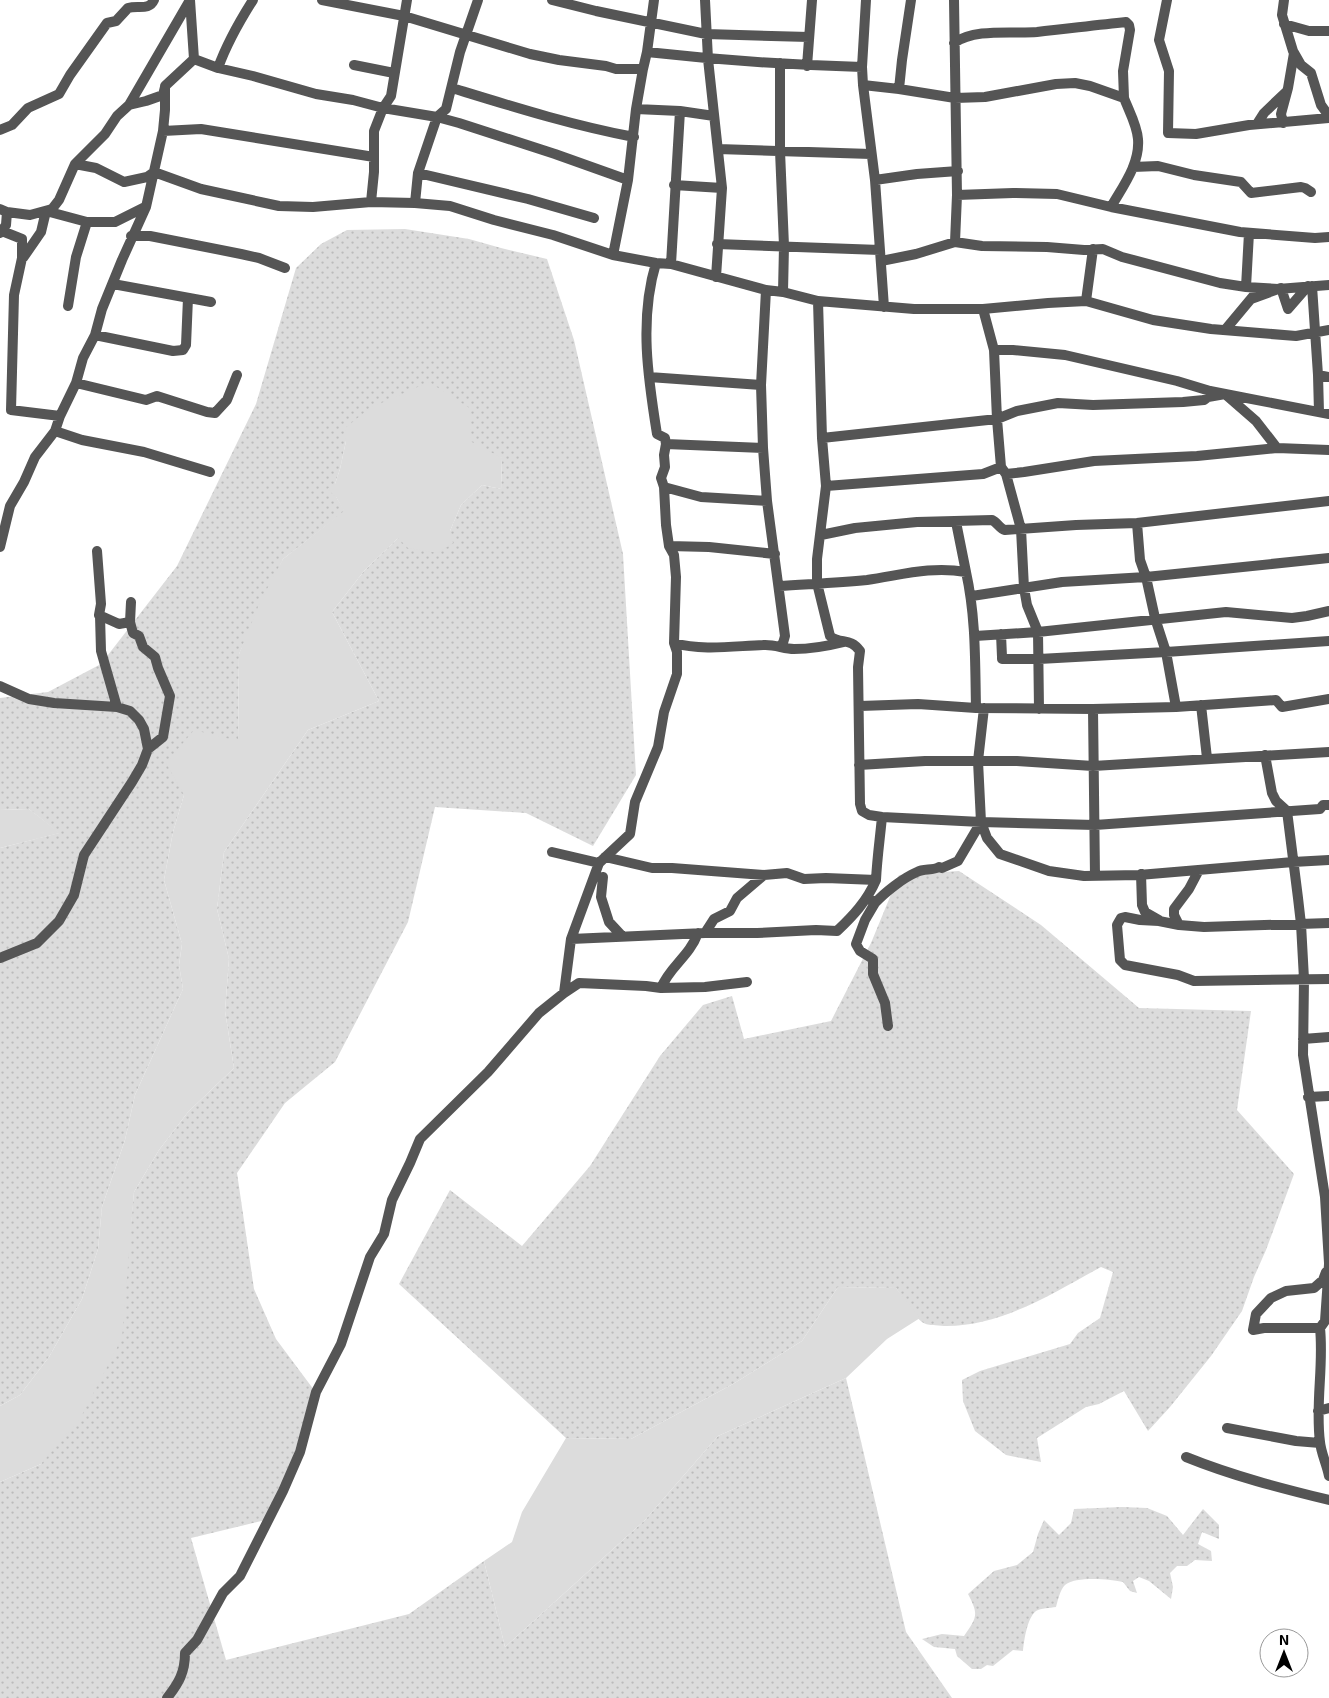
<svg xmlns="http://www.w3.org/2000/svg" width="1329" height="1698" viewBox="0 0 1329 1698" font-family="'Exo 2',sans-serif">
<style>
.grass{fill:url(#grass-dots)}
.garden{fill:#dcdcdc}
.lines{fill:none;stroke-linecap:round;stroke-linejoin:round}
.street{stroke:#555;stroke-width:10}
</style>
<defs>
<pattern id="grass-dots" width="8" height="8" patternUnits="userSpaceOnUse" patternTransform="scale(1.25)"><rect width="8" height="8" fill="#dcdcdc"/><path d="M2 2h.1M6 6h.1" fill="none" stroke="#bbb" stroke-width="1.8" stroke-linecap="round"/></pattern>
</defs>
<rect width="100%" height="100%" fill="#fff"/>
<path class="grass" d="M405 229 469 239 501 248 547 259 574 340 623 554 636 775 593 846 526 813 435 807 408 922 335 1062 285 1103 237 1173 254 1289 276 1339 314 1390 274 1518 191 1538 226 1660 409 1614 484 1561 505 1647 645 1520 718 1436 846 1378 906 1632 952 1698H0V1482L41 1464 130 1233 134 1192 159 1150 188 1112 234 1068 225 1011 229 959 217 909 224 852 308 730 379 701 332 612 364 571 398 538 450 531 461 505 482 485 501 489 502 458 346 441 340 469 335 484 336 497 345 511 283 559 239 654 238 741 184 795 173 832 164 880 182 944 179 965 183 989 135 1095 125 1140 102 1207 98 1249 82 1299 49 1357 20 1395 0 1406V848L59 833 29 809 0 810V698L48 692 101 664 177 566 256 404 296 268 321 244 347 230Z
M959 871 1041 925 1139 1008 1251 1011 1237 1110 1294 1174 1266 1250 1254 1277 1242 1311 1211 1356 1170 1407 1148 1431 1124 1391 1099 1404 1086 1407 1037 1438 1041 1462 1006 1455 975 1431 963 1401 962 1380 980 1371 1070 1344 1078 1333 1100 1318 1113 1272 1101 1267C1053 1293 1001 1327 944 1326 937 1325 927 1326 922 1322 915 1317 901 1295 896 1288L838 1287 802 1341 733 1384 631 1439 566 1438 399 1284 450 1190 522 1246 590 1166 660 1056 703 1005 732 996 744 1039 831 1021 871 943 899 875Z
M1122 1507 1147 1508 1167 1516 1183 1535 1203 1509 1219 1525V1539L1202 1532 1198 1544 1211 1551 1212 1561 1195 1560 1187 1566H1177L1170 1573 1173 1587 1171 1599 1149 1581 1139 1577 1133 1581 1137 1593 1130 1591 1123 1582C1111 1579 1075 1576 1065 1585 1060 1590 1058 1600 1056 1607 1050 1608 1041 1608 1036 1611 1027 1618 1024 1641 1023 1651L1013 1650 993 1666 987 1665 981 1669H972L957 1656 955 1649 934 1647 922 1639 942 1634 964 1636C977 1617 979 1615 968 1594L994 1571 1017 1565 1033 1552 1038 1534 1044 1520 1059 1535 1071 1523 1074 1509Z"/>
<path class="garden" d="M429 382 471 409 470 441 502 458 501 489 482 485 461 505 450 531 453 543 438 553 408 548 398 538 364 571 332 612 379 701 308 730 224 852 217 909 229 959 225 1011 234 1068 188 1112 159 1150 134 1192 122 1338 81 1417 41 1464 0 1482V1406L20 1395 49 1357 82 1299 98 1249 102 1207 125 1140 135 1095 183 989 179 965 182 944 164 880 173 832 184 795 166 763 194 730 238 741 239 654 260 602 283 559 344 511 336 497 327 489 335 484 340 469 346 441 345 428 370 408Z
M29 809 60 833 0 848V810Z
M838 1287 896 1288 920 1318 887 1339 846 1378 718 1436 645 1520 505 1647 484 1561 512 1542 522 1512 566 1438 631 1439 733 1384 802 1341Z"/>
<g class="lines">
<path class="street" d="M322 0 404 16 530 54 559 60 606 66 616 69H643
M552 0 596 11 706 34 809 37
M705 0 708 59 722 188 716 277
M866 0 862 67 863 85 875 180 884 307
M954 0 957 195
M1167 0 1159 40 1169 71 1168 133 1196 134 1249 125 1329 118
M1284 0 1282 15 1293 51 1301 65 1311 73 1321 105 1329 116
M1284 24 1309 31H1329
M954 43C975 28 1012 34 1037 32 1066 29 1096 25 1126 22L1129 25 1130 30 1123 71 1124 98
M647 52C718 60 790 65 862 67
M194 59 218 68 253 76 316 94 353 100 383 108 437 117 459 123 555 154 628 180
M780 63V151L784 246 783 292
M354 65 394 73
M807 66 812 0
M218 68C227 43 239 22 253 0
M863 85 899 89 955 98 985 97 1056 84 1075 83 1090 86 1124 98C1129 111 1137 125 1138 139 1140 164 1123 186 1111 207
M452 88C514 107 571 125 634 137
M899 89 902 60 911 0
M129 105 146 101 163 95 165 87
M636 109 680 111 714 116
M1283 123 1281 114 1288 88 1294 53 1293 51
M1257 124 1264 113 1286 92
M0 130 12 125 28 108 59 94 70 75 107 23 116 21 128 8C138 5 149 11 154 0
M163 131 201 129 374 157
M718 149 871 154
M75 164 96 168 124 182 147 177 154 172 201 189 279 206 313 207 371 202 415 203 450 206 494 220 553 235 613 255 656 263 671 264 766 290 783 292 818 301 914 309H983L994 350H1013L1065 355 1177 381 1210 391 1329 414
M1133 167 1158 166 1194 175 1241 182 1251 193 1301 187 1305 188 1311 192
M418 173 528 199 594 218
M875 180 917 174 958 171
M674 185 722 188
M371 202 374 172V131L383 108 391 96 407 0
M415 203 418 173 437 117 446 109 460 52 478 0
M0 209 7 212 30 215 52 209 59 200 75 164 105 134 117 116 129 105 190 0
M2 231 22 239V258L14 295 11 410 60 416
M0 233 6 225 7 212
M131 236H150L241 254 259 258 285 268
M955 242 957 195 1013 193 1057 194 1111 207 1240 232 1315 238 1329 237
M717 244 880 250
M613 255 628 180 636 109 643 69 647 52 654 0
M23 258 41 232 46 211 87 222H115L145 207
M881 261 916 254 955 242 982 246 1047 247 1084 250 1103 249 1122 257 1220 283 1246 287 1278 289 1329 285
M671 264 680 111
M113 284 211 302
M1312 286 1318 375
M1246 287 1249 233
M766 290 761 385 763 448 767 501 785 636 783 643 780 646
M1251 299 1281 288 1288 309 1308 286
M818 301 822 438 826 486 817 559V583L830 636C841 645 850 637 860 651L858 667 860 804 862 811 869 815 882 817 981 822 1095 825 1320 809 1323 805H1329
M1086 301 1093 249
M68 306 76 257 87 222
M983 309 1048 303 1086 301 1153 320 1211 329 1296 336 1329 330
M1225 330 1255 294
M95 335 173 351 183 350 186 345 188 298
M994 350 997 419 1001 467 1006 474 1021 529 1024 588 1027 605 1038 632 1039 709
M649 377 761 385
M76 383 146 400 157 396 207 412 215 413 227 400 237 375
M1319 412 1318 375 1329 377
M55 431 82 440 144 452 210 472
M822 438 997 419 1017 411 1058 403 1093 405 1183 402 1204 400 1208 397 1225 394 1256 421 1277 448
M666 444 763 448
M1006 474 1024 472 1094 461 1197 456 1277 448 1329 450
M826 486 983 474 1001 467
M664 487 701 497 767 501
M956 522 966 572
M1137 523 1140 560 1146 577 1155 618 1166 652 1176 707
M821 535 855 528 917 522 992 520C997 522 1000 529 1005 530L1076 525 1137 523 1329 501
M669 546 709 547 775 554
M0 547 10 506 24 482 35 457 55 431 60 416 76 383 83 358 95 335 102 309 122 260 146 207 163 131 165 110V86L194 59 190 0
M97 551 101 604 99 615 119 624 130 622
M779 586C808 584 838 583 867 580 902 575 930 566 966 572 976 617 975 662 976 708
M972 596 1062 582 1146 577 1329 558
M131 602 130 622 133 633 139 636 143 647 155 657 158 668 170 696 163 737 148 749
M100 616 101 651 117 707
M1001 634 1002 657V659H1039L1166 652 1329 641
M975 636 1038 632 1226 612 1292 618 1307 616 1329 611
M674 643C702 651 734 646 763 645 774 644 784 649 794 649 811 649 828 646 844 642
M0 686 29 699 54 703 117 707 130 711 139 720 144 729 148 749 142 765 132 782 84 855 74 895 59 921 37 943 0 958
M1201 705 1207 758
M860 706 918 704 976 708 1093 709 1176 707 1276 700 1282 707 1329 699
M984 708 978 761 981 822 987 838 1000 854 1049 871 1084 876 1139 875 1293 862 1329 860
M1093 709 1095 876
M1265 755 1272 793 1276 801 1287 811 1298 898 1301 924 1304 979 1303 1055 1325 1197 1329 1263
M859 765 925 761H1017L1093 766 1329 752
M552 852 599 863
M605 857 652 868H672L764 875 787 873 804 879 826 878 876 880C877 859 880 838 882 817
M1141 874 1142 905 1145 912 1159 920
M603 877 601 897 609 922 622 936
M868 898 875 903 865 920 856 944 860 951 873 959V974L885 1003 888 1026
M875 903C885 892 903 878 917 872 924 868 932 871 939 867L942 868 958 861 981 822
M1329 923 1204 927 1179 925 1159 921 1140 920 1125 917 1121 918 1117 925 1120 960 1125 965 1178 975 1194 981 1329 979
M1179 925 1174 915V909L1189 889 1199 870
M705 933H757L816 930 837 931C853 916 867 901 876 880
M571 939 705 933 714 919 730 911 737 898 764 875
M661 988C670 966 689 957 698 933
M564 993 579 983 646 986 661 988 705 987 747 982
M1303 1039 1329 1037
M1308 1097 1329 1096
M1329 1264 1325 1321 1320 1328C1324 1366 1315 1404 1320 1442 1321 1453 1327 1465 1329 1476
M1320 1328H1264L1253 1330 1256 1314 1271 1298 1286 1291 1314 1288 1323 1280 1326 1272
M1318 1411 1329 1408
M1227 1428 1296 1441 1320 1443
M1186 1457C1233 1476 1280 1488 1329 1500
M167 1698C179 1683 185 1672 185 1653L197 1640 223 1593 240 1576 283 1491 300 1452 316 1392 341 1344 370 1257 384 1234 392 1200 410 1163 420 1139 488 1072 539 1013 564 993 571 939 599 863 630 834 635 802 658 747 664 712 677 674V652L674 643 676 577 674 555 669 546 666 525 664 487 661 478 665 467 664 455 666 444 665 438 657 434C648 378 639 319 656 263"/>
</g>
<g transform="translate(1284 1653)"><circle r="24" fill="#ffffff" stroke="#999999"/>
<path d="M0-4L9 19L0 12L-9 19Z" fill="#000000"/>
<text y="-8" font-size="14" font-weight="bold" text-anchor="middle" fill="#000000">N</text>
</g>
</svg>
